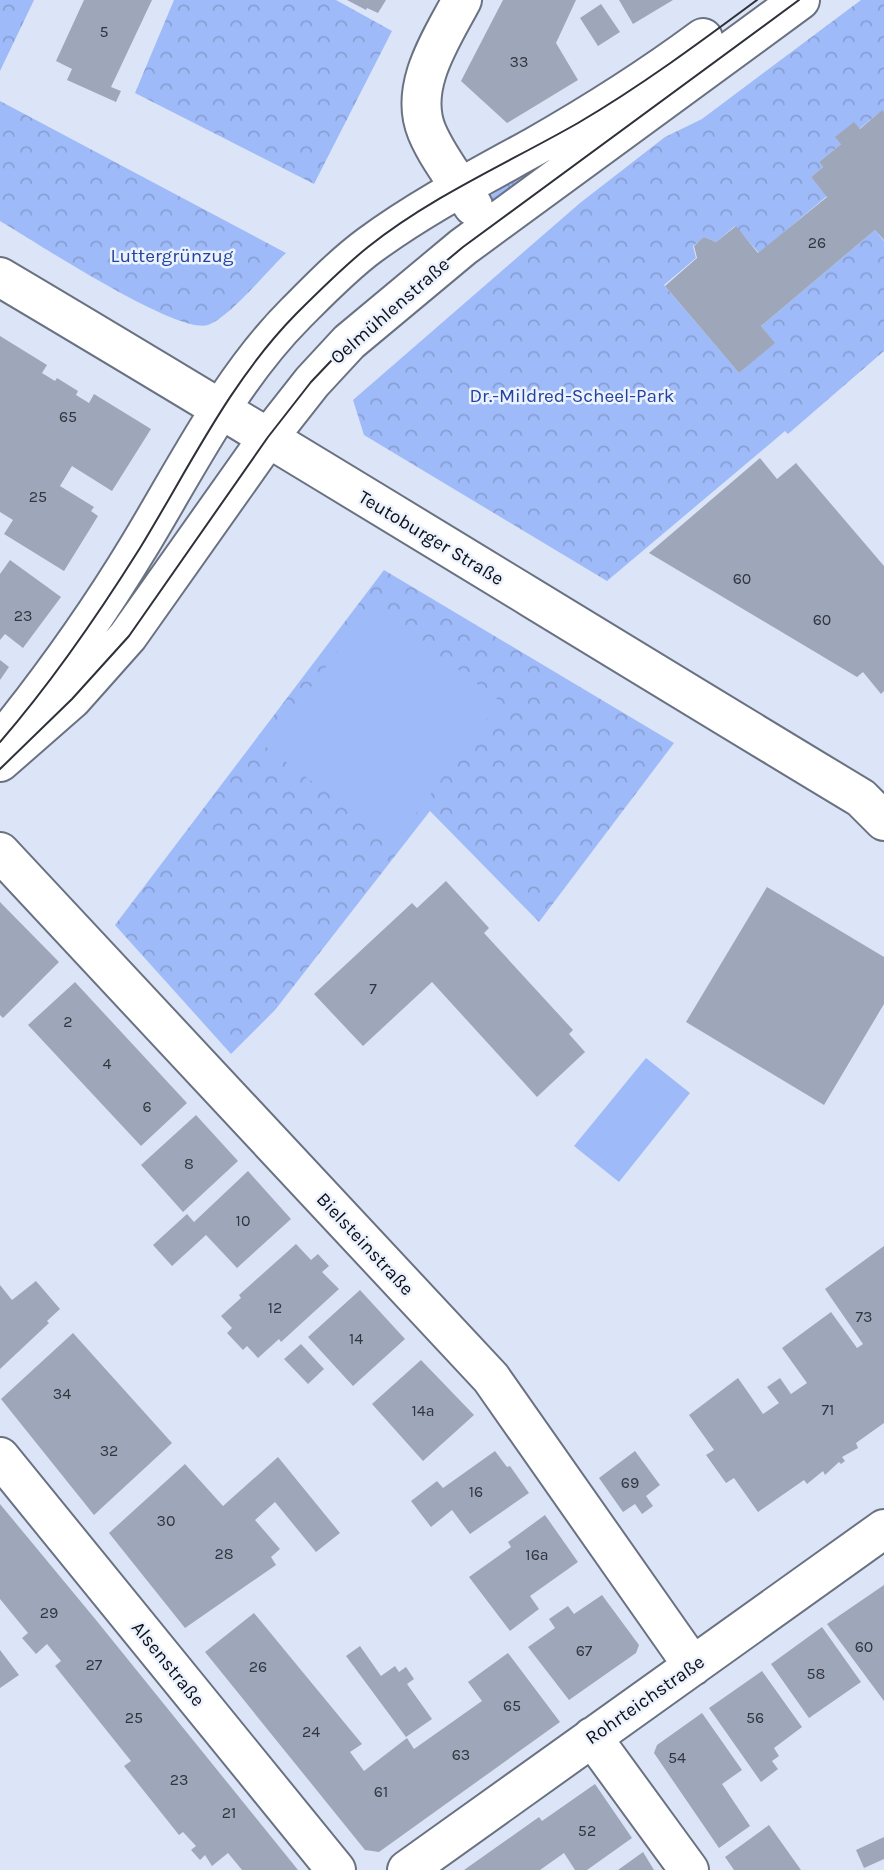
<svg xmlns="http://www.w3.org/2000/svg" width="884" height="1870" viewBox="0 0 884 1870" font-family="Karla,sans-serif">
<style>
.grass{fill:url(#grass-tufts)}
.park{fill:url(#park-crowns)}
.pitch{fill:#9ebaf8}
.building{fill:#9ea7b9}
.lines{fill:none;stroke-linecap:round;stroke-linejoin:round}
.minor-casing{stroke:#6a7282;stroke-width:42}
.minor{stroke:#fff;stroke-width:38}
.tram{stroke:#2e3139;stroke-width:2}
.labels{text-anchor:middle;dominant-baseline:central;stroke-width:5;stroke-linejoin:round;paint-order:stroke}
.number-label{font-size:16px;fill:#31353f}
.park-label{font-size:19px;fill:#21439e;stroke:#ecf2fd}
.street-label{font-size:19px;fill:#0d0f16;stroke:#ecf2fd}
</style>
<defs>
<pattern id="grass-tufts" width="24" height="20" patternUnits="userSpaceOnUse" patternTransform="scale(1.75)"><rect width="24" height="20" fill="#9ebaf8"/><path d="M3 7l-1-3M5 7V3M7 7l1-3M15 17l-1-3M17 17v-4M19 17l1-3" fill="none" stroke="#879fd4"/></pattern>
<pattern id="park-crowns" width="20" height="18" patternUnits="userSpaceOnUse" patternTransform="scale(1.75)"><rect width="20" height="18" fill="#9ebaf8"/><path d="M2 6a3 3 0 1 1 6 0M12 15a3 3 0 1 1 6 0" fill="none" stroke="#879fd4"/></pattern>
</defs>
<rect width="100%" height="100%" fill="#dce5f7"/>
<path class="grass" d="M531 169 539 176 493 203 490 202V196Z"/>
<path class="park" d="M0 0H34L0 71Z
M174 0H336L392 31 314 184 135 93Z
M861 0H884V113L881 111 819 162 823 167 811 177 827 196 759 253 735 226 716 242 704 237 693 246 696 258 664 285 739 373 774 343 761 326 875 230 884 241V351L788 434 785 431 607 581 364 435 353 400 580 203 665 137 702 119Z
M0 101 286 253C268 270 229 318 208 325 177 335 34 241 0 221Z
M384 570 674 743 539 922 430 811 275 1010 231 1054 115 925Z"/>
<path class="pitch" d="M372 605 500 701 394 843 266 747Z
M646 1058 690 1093 619 1182 574 1146Z"/>
<path class="building" d="M84 0H152L111 87 121 91 116 102 67 80 72 69 56 61Z
M347 0H386L378 13 367 8 366 10Z
M503 0H576L556 43 578 80 507 123 461 81Z
M619 0H673L633 24Z
M601 4 620 32 598 46 580 18Z
M882 110 884 113V240L875 230 761 326 775 343 739 373 665 286 697 258 694 246 699 241 704 237 716 242 736 226 758 253 827 197 811 177 823 167 819 162 841 144 835 137 854 122 860 129Z
M0 336 47 365 42 373 55 381 57 378 78 391 76 395 89 403 94 394 151 429 112 491 72 466 60 486 94 507 91 511 98 516 64 571 4 534 13 520 0 512Z
M760 458 777 479 796 463 884 566V691L881 694 863 672 857 677 649 553Z
M10 560 61 597 23 648 5 634 0 640V574Z
M0 660 9 667 0 680Z
M446 881 489 928 484 933 573 1030 569 1034 585 1052 537 1097 432 982 363 1046 314 994 412 903 417 908Z
M767 887 884 957V1004L824 1105 686 1022Z
M0 902 59 962 3 1018 0 1015Z
M75 982 187 1103 141 1146 28 1025Z
M196 1115 238 1161 183 1212 141 1165Z
M248 1171 291 1219 237 1268 206 1235 172 1266 153 1245 187 1214 194 1222Z
M296 1244 311 1260 318 1254 329 1266 322 1272 339 1289 281 1342 279 1339 258 1358 247 1346 243 1350 227 1333 232 1328 221 1316 241 1298 239 1295Z
M884 1246V1423L856 1443 858 1448 842 1457 845 1461 841 1464 839 1462 825 1475 823 1471 807 1484 804 1480 758 1512 734 1478 726 1483 706 1455 714 1450 689 1415 738 1378 763 1414 779 1403 767 1387 780 1378 791 1394 807 1383 782 1348 831 1312 857 1348 863 1344 825 1289Z
M36 1281 60 1309 47 1321 49 1323 0 1369V1285L12 1300Z
M360 1290 405 1339 353 1386 308 1337Z
M73 1333 172 1443 94 1515 1 1399Z
M301 1344 324 1369 308 1384 284 1359Z
M421 1360 474 1415 423 1461 372 1404Z
M495 1451 507 1467 510 1466 529 1493 470 1534 452 1510 431 1527 411 1501 437 1481 443 1488Z
M635 1451 660 1485 646 1496 653 1506 642 1514 635 1504 623 1512 599 1478Z
M278 1457 340 1533 316 1552 275 1502 255 1520 280 1549 271 1557 276 1565 185 1628 109 1533 185 1464 223 1506Z
M0 1504 96 1620 298 1870H242L228 1853 212 1866 205 1855 200 1860 191 1850 196 1846 183 1832 179 1835 124 1766 131 1761 55 1666 61 1661 47 1644 36 1654 22 1638 28 1633 0 1599Z
M545 1515 578 1562 530 1596 539 1609 510 1631 469 1577 511 1547 508 1542Z
M884 1585V1701L827 1624Z
M602 1595 639 1645 636 1653 569 1700 528 1647 555 1628 549 1619 568 1606 574 1614Z
M254 1613 362 1744 350 1752 364 1771 407 1738 414 1749 482 1701 468 1682 508 1653 560 1722 379 1852 365 1850 205 1652Z
M822 1627 861 1682 809 1718 771 1664Z
M360 1646 381 1676 395 1666 399 1672 406 1667 414 1679 407 1684 432 1719 406 1737 346 1656Z
M0 1650 19 1675 0 1688Z
M762 1671 802 1727 774 1748 779 1756 772 1761 778 1769 761 1782 709 1708Z
M702 1713 742 1770 722 1784 750 1826 719 1848 654 1753 657 1745Z
M595 1784 632 1838 587 1870H575L564 1853 540 1870H464L539 1817 542 1821Z
M769 1825 801 1870H734L725 1857Z
M884 1837V1859L864 1868 856 1850Z
M643 1852 654 1870H618Z"/>
<g class="lines">
<defs>
<path id="minor" d="M462 0C442 38 408 87 427 132 438 158 458 183 473 206
M0 277C289 448 574 625 861 798L884 821
M12 728C58 670 101 609 139 546 187 467 230 379 296 313 319 290 344 264 370 245 422 207 478 178 534 147 592 114 649 78 703 38
M0 762 72 699 128 636 268 438 312 382 349 342 463 247 800 0
M0 852 491 1378 693 1666
M0 1457 336 1870
M592 1737 689 1870
M407 1870 884 1529"/>
</defs>
<use href="#minor" class="minor-casing"/>
<use href="#minor" class="minor"/>
<path class="tram" d="M0 742C52 682 98 615 140 548 189 468 230 381 296 314 319 291 343 267 368 247 432 196 508 163 578 123 641 86 699 43 757 0
M0 769 72 699 129 636 268 437 311 382 349 342 463 247 799 0"/>
</g>
<g class="labels">
<g class="number-label">
<text x="104" y="31">5</text>
<text x="519" y="61">33</text>
<text x="817" y="242">26</text>
<text x="68" y="416">65</text>
<text x="38" y="496">25</text>
<text x="742" y="578">60</text>
<text x="23" y="615">23</text>
<text x="822" y="619">60</text>
<text x="373" y="988">7</text>
<text x="68" y="1021">2</text>
<text x="107" y="1063">4</text>
<text x="147" y="1106">6</text>
<text x="189" y="1163">8</text>
<text x="243" y="1220">10</text>
<text x="275" y="1307">12</text>
<text x="864" y="1316">73</text>
<text x="356" y="1338">14</text>
<text x="62" y="1393">34</text>
<text x="828" y="1409">71</text>
<text x="423" y="1410">14a</text>
<text x="109" y="1450">32</text>
<text x="630" y="1482">69</text>
<text x="476" y="1491">16</text>
<text x="166" y="1520">30</text>
<text x="224" y="1553">28</text>
<text x="537" y="1554">16a</text>
<text x="49" y="1612">29</text>
<text x="864" y="1646">60</text>
<text x="584" y="1650">67</text>
<text x="94" y="1664">27</text>
<text x="258" y="1666">26</text>
<text x="816" y="1673">58</text>
<text x="512" y="1705">65</text>
<text x="134" y="1717">25</text>
<text x="755" y="1717">56</text>
<text x="311" y="1731">24</text>
<text x="461" y="1754">63</text>
<text x="677" y="1757">54</text>
<text x="179" y="1779">23</text>
<text x="381" y="1791">61</text>
<text x="229" y="1812">21</text>
<text x="587" y="1830">52</text>
</g>
<g class="park-label">
<text x="172" y="256">Luttergrünzug</text>
<text x="572" y="396">Dr.-Mildred-Scheel-Park</text>
</g>
<g class="street-label">
<text transform="translate(390 311) rotate(-41)">Oelmühlenstraße</text>
<text transform="translate(431 538) rotate(31)">Teutoburger Straße</text>
<text transform="translate(365 1244) rotate(47)">Bielsteinstraße</text>
<text transform="translate(168 1664) rotate(51)">Alsenstraße</text>
<text transform="translate(645 1700) rotate(-35)">Rohrteichstraße</text>
</g>
</g>
</svg>
